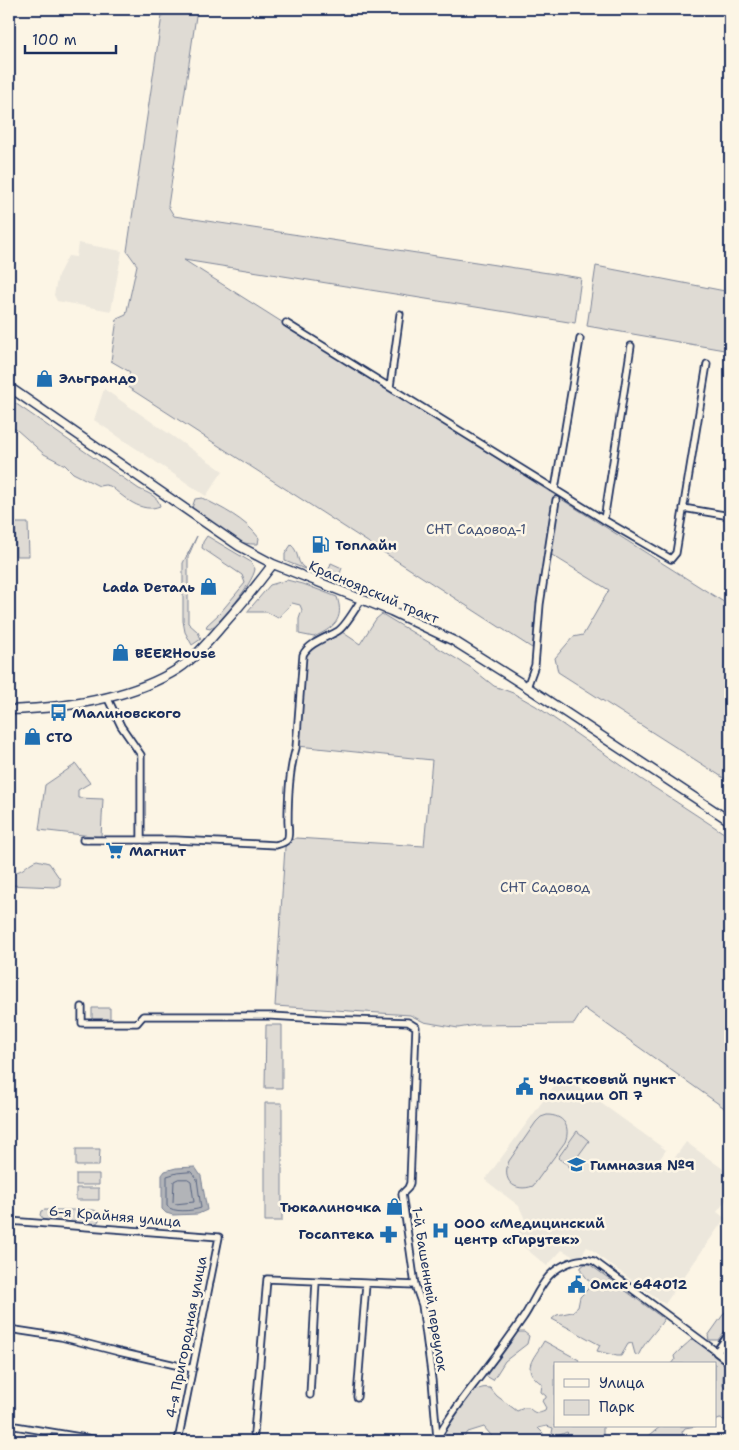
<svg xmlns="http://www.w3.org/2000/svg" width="739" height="1450" viewBox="0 0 739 1450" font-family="'Shantell Sans',sans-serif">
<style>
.built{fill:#ece7dc}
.green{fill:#dfdbd4;stroke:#7d8599}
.water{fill:#b2b4b8;stroke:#767f94}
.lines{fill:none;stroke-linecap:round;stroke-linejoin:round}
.shore{stroke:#576482;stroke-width:1}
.minor-casing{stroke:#1b2f5e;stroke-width:9}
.tertiary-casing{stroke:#1b2f5e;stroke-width:11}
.secondary-casing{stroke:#1b2f5e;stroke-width:11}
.minor{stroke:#fcf5e5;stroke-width:5.5}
.tertiary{stroke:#fcf5e5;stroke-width:7}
.secondary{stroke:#fcf5e5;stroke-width:8}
.tram{stroke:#1b2f5e;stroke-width:1}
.labels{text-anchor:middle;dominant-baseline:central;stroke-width:5;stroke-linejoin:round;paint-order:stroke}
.poi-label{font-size:14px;font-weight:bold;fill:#1b2f5e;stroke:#fcf5e5;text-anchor:start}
.park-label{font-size:14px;fill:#425176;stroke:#fcf5e5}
.street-label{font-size:14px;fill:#1b2f5e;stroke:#fcf5e5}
</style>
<rect width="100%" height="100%" fill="#fcf5e5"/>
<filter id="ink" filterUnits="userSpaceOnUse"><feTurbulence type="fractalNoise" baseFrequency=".02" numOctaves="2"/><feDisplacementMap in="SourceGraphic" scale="10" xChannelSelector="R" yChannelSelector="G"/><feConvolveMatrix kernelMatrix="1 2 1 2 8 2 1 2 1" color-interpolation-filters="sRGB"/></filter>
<g filter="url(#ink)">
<path class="built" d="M78 243 122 251 111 311 57 301 54 295 58 275 68 256 76 257Z
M104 389 223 471 206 496 94 420Z
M562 1075 666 1150 657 1163 666 1170 686 1142 730 1174V1195L717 1212 725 1218 665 1304 601 1258 597 1253 587 1247 581 1256 574 1257 562 1250 547 1266 514 1239 526 1222 519 1206 485 1180Z"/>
<path class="green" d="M163 9H197L168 206 174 216 581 278 575 323 184 260 730 606V782L558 672 555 658 573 637 583 635 609 590 547 552 532 648 126 386 130 372 111 361 117 319 126 315 137 265 127 251Z
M596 266 730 292V351L587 326Z
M9 399 139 489C148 493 158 496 160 506 141 514 124 497 110 486L105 485 99 486 73 473 65 465 44 454 17 430 9 426Z
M202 498C222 508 245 519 259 538L258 544C236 545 228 535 212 522 206 516 198 514 192 508L195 499Z
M15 523H28L29 556H16Z
M197 536 188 557V623L198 632 201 639 192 645 185 632 183 621V563Z
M207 536 251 562 255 569C253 583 222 621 210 629L206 628 207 625 220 613 245 583 242 575 202 548 203 542Z
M291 545C299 551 296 561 303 567 306 570 314 572 317 574L285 561V554Z
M331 563 342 568 339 576 328 572Z
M287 580 306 585 337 597C345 620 333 628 314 637L299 634V619L302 610 300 605 292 603 278 618 267 612H247L270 585Z
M382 614 470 667 494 686 513 693 536 706 641 779 730 837V1112L584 1008 574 1024 476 1025 458 1028 424 1022 410 1015 275 1006 285 847 289 842 296 838 424 846 432 760 298 746 306 654C316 645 328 634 342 632L360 644 376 619Z
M76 764 90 783 78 790V798L103 799 101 837 39 830 45 785Z
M37 860 49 863 60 879V885L55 887 9 885V876C13 873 18 872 23 869 28 865 31 862 37 860Z
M92 1008H110V1020H92Z
M266 1025H282V1088H265Z
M265 1103H282V1221H265Z
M547 1115C564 1115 571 1127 565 1142L533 1186C514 1193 501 1180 509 1161L536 1122 541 1117Z
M577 1131 589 1141 570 1167 558 1158Z
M76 1149H100L99 1166H76Z
M76 1174H99V1185H76Z
M76 1188H99V1200H76Z
M45 1210H94L98 1212 100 1218 98 1222 94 1224 44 1220 40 1215 41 1211Z
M585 1264H589L664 1319C656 1332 644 1342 638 1356L635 1354 632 1343 628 1344 621 1356H617L597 1351 600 1345 552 1319 557 1315 572 1312 578 1307 580 1297 588 1289 590 1282 581 1271V1267Z
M730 1305V1324L718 1340H709L708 1336Z
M517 1332H524L529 1336 527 1344 505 1361 493 1380 486 1376Z
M692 1339 728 1364 723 1376V1385L730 1390V1441H721C723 1433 731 1429 725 1420L720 1419 715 1421V1364H672L675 1360 674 1356C680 1349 686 1345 692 1339Z
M544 1341 579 1360 577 1364H555V1426H603V1441H560L568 1433 567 1432 555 1437 552 1433 553 1428 547 1426 538 1428 543 1433V1441H496L484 1427 468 1432 462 1440 466 1441H441C444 1427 467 1391 482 1388 485 1387 487 1388 490 1388L497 1396 517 1411 524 1408H529C535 1414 538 1414 545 1411L546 1408 542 1401 546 1398V1396L541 1392 542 1384C520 1369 533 1360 544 1341Z
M661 1426H696L685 1428 682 1432 684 1441H645V1439Z"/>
<path class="water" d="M195 1167 201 1176 207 1210 198 1214 173 1215 166 1213 162 1209V1175L165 1171 176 1168Z"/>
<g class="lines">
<path class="shore" d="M191 1172 197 1179 201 1208C192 1211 173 1213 167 1206V1176L177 1173Z
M188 1179 191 1181 194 1202 175 1204 173 1202 174 1181 178 1179Z"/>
<defs>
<path id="minor" d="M286 323 604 520 671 559 676 553 707 364
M390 387 400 314
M555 489 580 339
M683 508 730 516
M604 520 631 346
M527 687 535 665 540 604 556 500
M107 697 121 726 141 755V840
M83 840H175L276 845C279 844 284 843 287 840 290 836 288 827 288 821 288 798 289 770 296 748L303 655C308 643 328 637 338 631 346 626 356 607 362 599
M82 1007V1023H137L143 1016H271L322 1019 408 1022 416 1027 410 1183 408 1188 402 1194 415 1285 422 1305 432 1380 437 1438
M9 1221 219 1237 178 1441
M9 1329 61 1337 119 1352 193 1369
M310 1395 316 1281
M357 1397 366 1284
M9 1425 104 1441
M254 1433 267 1279 415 1285
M438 1437C450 1414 466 1395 482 1374 496 1356 510 1337 523 1318 532 1305 538 1288 549 1276 559 1265 580 1256 594 1261L717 1352"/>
<path id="tertiary" d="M730 1334 717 1352 730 1362"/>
<path id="secondary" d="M9 387 239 546 273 564 391 611 454 641 527 687 730 821
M9 710C64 708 130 699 178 669 195 658 209 641 222 626 240 606 257 585 273 564"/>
</defs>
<use href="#minor" class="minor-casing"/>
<use href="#tertiary" class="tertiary-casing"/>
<use href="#secondary" class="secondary-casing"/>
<use href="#minor" class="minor"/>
<use href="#tertiary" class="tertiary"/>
<use href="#secondary" class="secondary"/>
<path class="tram" d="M28 1441C43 1426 71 1438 90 1441"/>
</g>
</g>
<defs>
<symbol id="shop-bare" viewBox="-9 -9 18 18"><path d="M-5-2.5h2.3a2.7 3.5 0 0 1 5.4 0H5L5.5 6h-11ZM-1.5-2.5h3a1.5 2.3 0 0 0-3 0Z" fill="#1f6fb2" stroke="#fcf5e5" stroke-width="2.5" paint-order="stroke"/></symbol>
<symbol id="fuel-bare" viewBox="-9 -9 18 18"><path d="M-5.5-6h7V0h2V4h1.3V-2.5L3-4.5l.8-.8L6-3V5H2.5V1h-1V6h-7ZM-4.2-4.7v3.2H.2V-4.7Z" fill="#1f6fb2" stroke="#fcf5e5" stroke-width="2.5" paint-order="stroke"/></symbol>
<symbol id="bus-bare" viewBox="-9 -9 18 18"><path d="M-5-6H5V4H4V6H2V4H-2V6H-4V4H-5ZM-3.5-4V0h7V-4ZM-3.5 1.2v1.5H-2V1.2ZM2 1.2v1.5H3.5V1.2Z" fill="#1f6fb2" stroke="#fcf5e5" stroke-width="2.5" paint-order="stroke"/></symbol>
<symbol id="supermarket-bare" viewBox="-9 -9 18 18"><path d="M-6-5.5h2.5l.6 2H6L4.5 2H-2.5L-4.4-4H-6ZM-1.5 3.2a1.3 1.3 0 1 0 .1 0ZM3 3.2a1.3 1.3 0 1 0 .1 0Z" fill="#1f6fb2" stroke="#fcf5e5" stroke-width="2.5" paint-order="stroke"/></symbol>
<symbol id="civic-bare" viewBox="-9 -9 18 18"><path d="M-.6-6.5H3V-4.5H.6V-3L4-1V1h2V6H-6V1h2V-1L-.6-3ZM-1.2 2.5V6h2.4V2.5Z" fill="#1f6fb2" stroke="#fcf5e5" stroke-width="2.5" paint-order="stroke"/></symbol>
<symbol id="school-bare" viewBox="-9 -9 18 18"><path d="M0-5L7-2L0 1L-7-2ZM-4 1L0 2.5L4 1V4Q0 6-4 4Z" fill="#1f6fb2" stroke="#fcf5e5" stroke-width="2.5" paint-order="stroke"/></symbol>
<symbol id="hospital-bare" viewBox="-9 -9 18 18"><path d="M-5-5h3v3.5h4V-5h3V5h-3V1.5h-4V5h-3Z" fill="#1f6fb2" stroke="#fcf5e5" stroke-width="2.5" paint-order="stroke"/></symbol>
<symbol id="pharmacy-bare" viewBox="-9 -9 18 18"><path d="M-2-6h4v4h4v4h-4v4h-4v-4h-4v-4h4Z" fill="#1f6fb2" stroke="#fcf5e5" stroke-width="2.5" paint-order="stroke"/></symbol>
</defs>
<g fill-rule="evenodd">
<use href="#shop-bare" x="32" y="366" width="25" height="25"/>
<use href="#fuel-bare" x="308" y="532" width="25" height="25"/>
<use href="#shop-bare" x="196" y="574" width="25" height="25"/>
<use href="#shop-bare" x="108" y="640" width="25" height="25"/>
<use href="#bus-bare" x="46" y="700" width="25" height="25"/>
<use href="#shop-bare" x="20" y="724" width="25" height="25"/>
<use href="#supermarket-bare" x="102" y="838" width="25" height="25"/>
<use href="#civic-bare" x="512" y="1074" width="25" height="25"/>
<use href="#school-bare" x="564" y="1152" width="25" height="25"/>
<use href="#shop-bare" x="382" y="1194" width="25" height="25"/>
<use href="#hospital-bare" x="428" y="1218" width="25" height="25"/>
<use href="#pharmacy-bare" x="376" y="1222" width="25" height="25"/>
<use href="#civic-bare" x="564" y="1272" width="25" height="25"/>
</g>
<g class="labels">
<g class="poi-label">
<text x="59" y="378">Эльграндо</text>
<text x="335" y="545">Топлайн</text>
<text x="195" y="587" text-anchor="end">Lada Dеталь</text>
<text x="135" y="653">BEERHouse</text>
<text x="72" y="713">Малиновского</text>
<text x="46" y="737">СТО</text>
<text x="129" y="851">Магнит</text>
<text x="539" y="1079">Участковый пункт<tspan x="539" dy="16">полиции ОП 7</tspan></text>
<text x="590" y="1165">Гимназия №9</text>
<text x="381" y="1207" text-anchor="end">Тюкалиночка</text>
<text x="454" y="1223">ООО «Медицинский<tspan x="454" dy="16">центр «Гирутек»</tspan></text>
<text x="374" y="1234" text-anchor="end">Госаптека</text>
<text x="590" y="1284">Омск 644012</text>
</g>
<g class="park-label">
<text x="476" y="529">СНТ Садовод-1</text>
<text x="545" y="887">СНТ Садовод</text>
</g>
<g class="street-label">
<text transform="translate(374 592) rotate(23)">Красноярский тракт</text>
<text transform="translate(115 1216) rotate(5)">6-я Крайняя улица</text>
<text transform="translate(430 1289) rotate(81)">1-й Башенный переулок</text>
<text transform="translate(186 1337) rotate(-79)">4-я Пригородная улица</text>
</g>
</g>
<rect width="739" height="1450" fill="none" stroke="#fcf5e5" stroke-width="30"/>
<rect x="15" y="15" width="709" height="1420" fill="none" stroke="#1b2f5e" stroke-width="2" filter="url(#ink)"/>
<rect x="554" y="1362" width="162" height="65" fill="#fcf5e5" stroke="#a2a6af"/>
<rect x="564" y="1379" width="25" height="8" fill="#fcf5e5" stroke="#a2a6af"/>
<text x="599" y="1388" font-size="15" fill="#1b2f5e">Улица</text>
<rect x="564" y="1400" width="25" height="15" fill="#dfdbd4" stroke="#a2a6af"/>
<text x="599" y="1412" font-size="15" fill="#1b2f5e">Парк</text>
<path d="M25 45v8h91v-8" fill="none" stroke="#1b2f5e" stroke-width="2.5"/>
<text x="32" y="45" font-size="15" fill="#1b2f5e" stroke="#fcf5e5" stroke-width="4" paint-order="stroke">100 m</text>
</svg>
